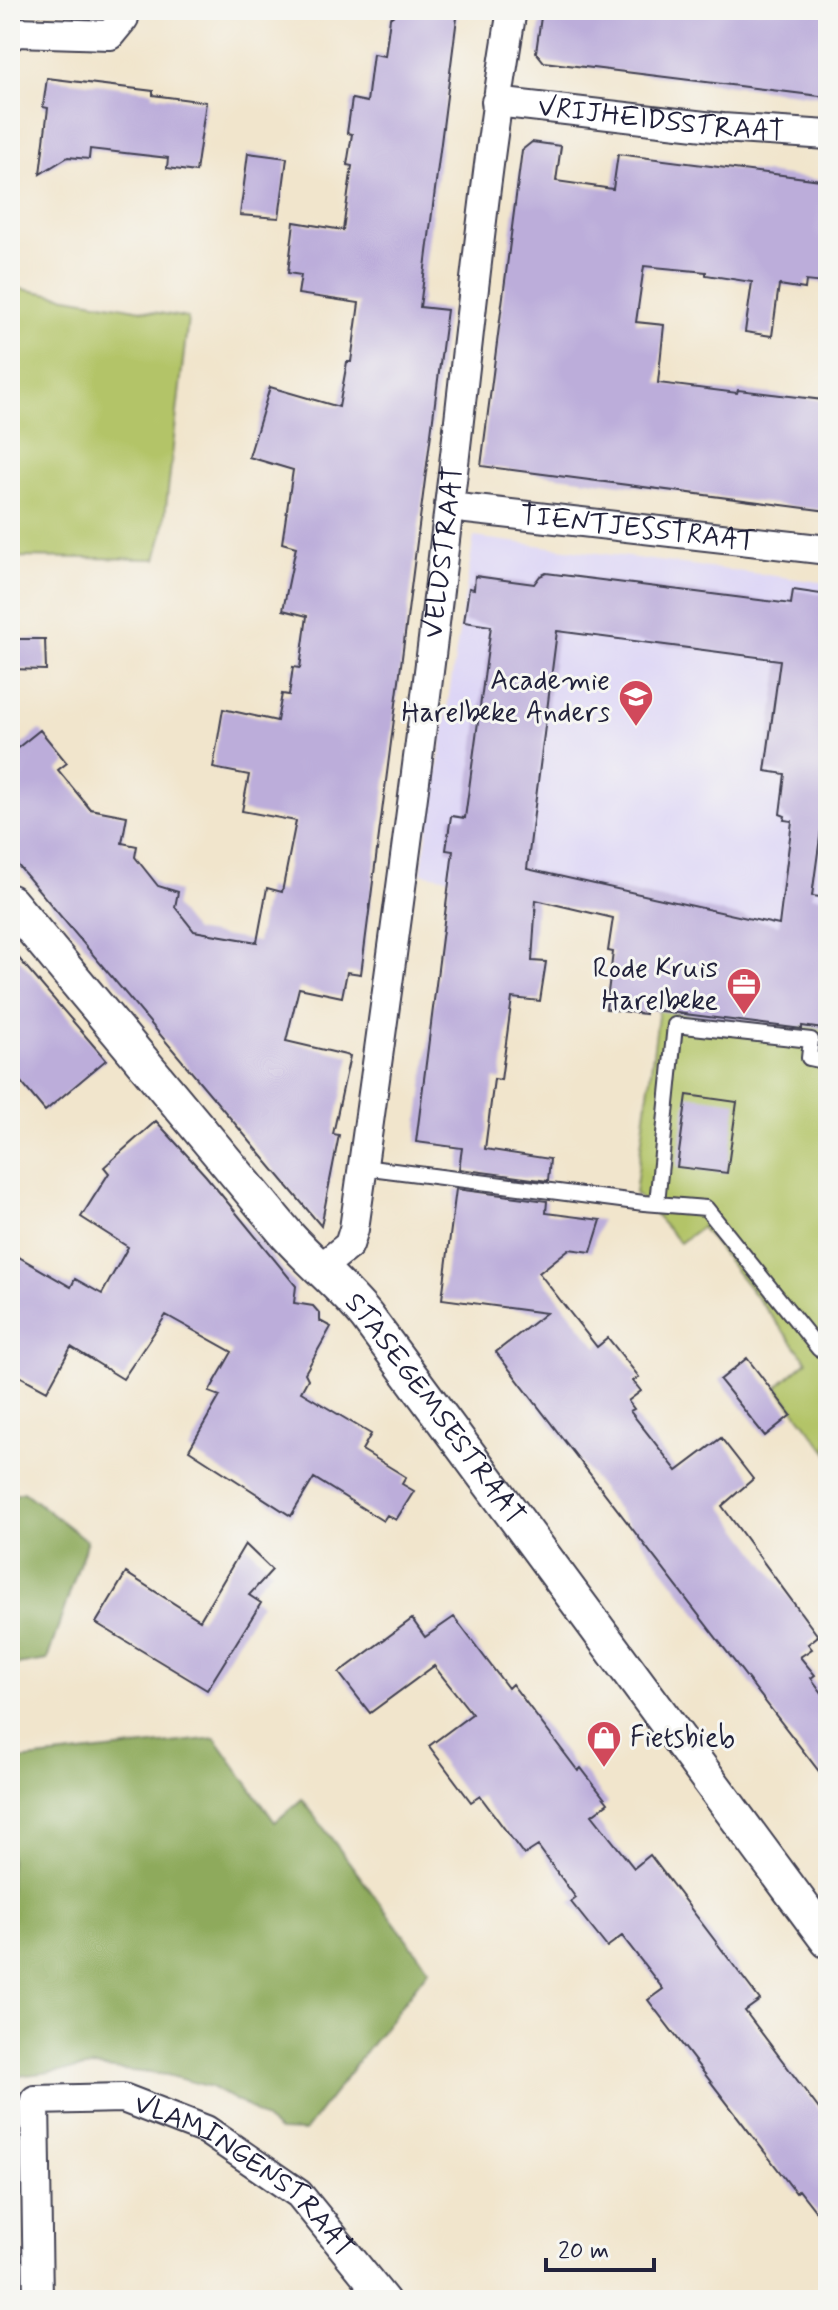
<svg xmlns="http://www.w3.org/2000/svg" width="838" height="2310" viewBox="0 0 838 2310" font-family="Mynerve,sans-serif">
<style>
.built{fill:#ddd5f6}
.green{fill:#b3c467;stroke:#6a7351;stroke-width:2}
.forest{fill:#8eaa5c;stroke:#58664c;stroke-width:2}
.building{fill:#bcadda;fill-rule:evenodd}
.lines{fill:none;stroke-linecap:round;stroke-linejoin:round}
.service-casing{stroke:#413f51;stroke-width:18}
.minor-casing{stroke:#413f51;stroke-width:32}
.tertiary-casing{stroke:#413f51;stroke-width:38}
.service{stroke:#fff;stroke-width:14}
.minor{stroke:#fff;stroke-width:28}
.tertiary{stroke:#fff;stroke-width:34}
.labels{text-anchor:middle;dominant-baseline:central;stroke-width:6;stroke-linejoin:round;paint-order:stroke}
.street-label{font-size:28px;fill:#22223b;stroke:#f6f6f2}
.poi-label{font-size:28px;fill:#22223b;stroke:#f6f6f2;text-anchor:end}
</style>
<rect width="100%" height="100%" fill="#f6f6f2"/>
<filter id="ink" filterUnits="userSpaceOnUse"><feTurbulence type="fractalNoise" baseFrequency=".0125" numOctaves="2"/><feDisplacementMap in="SourceGraphic" scale="16" xChannelSelector="R" yChannelSelector="G"/><feConvolveMatrix kernelMatrix="1 2 1 2 8 2 1 2 1" color-interpolation-filters="sRGB"/></filter>
<filter id="wash" filterUnits="userSpaceOnUse"><feTurbulence type="fractalNoise" baseFrequency=".006" numOctaves="4" result="noise"/><feDisplacementMap in="SourceGraphic" scale="32" xChannelSelector="R" yChannelSelector="G"/><feGaussianBlur stdDeviation="1.8" result="paint"/><feColorMatrix in="noise" values="0 0 0 0 0 0 0 0 0 0 0 0 0 0 0 0 0 1.4 0 .05"/><feComposite in="paint" operator="in"/></filter>
<g filter="url(#wash)">
<rect width="100%" height="100%" fill="#f1e5cc"/>
<path class="built" d="M474 537 828 583V981L669 931 450 878 421 873Z"/>
<path class="green" d="M10 287 188 318 163 533 156 559 10 557Z
M668 939 828 981V1453L777 1387 807 1361 701 1227 680 1243 635 1193Z"/>
<path class="forest" d="M24 1492 87 1541 47 1660 10 1666V1496Z
M215 1738 275 1822 302 1799 429 1969 304 2132 279 2131 250 2108 211 2087 167 2075 95 2067 10 2077V1761Z
M10 2134 17 2300H10Z"/>
<g id="blocks">
<path class="building" d="M401 10H458L420 307 447 310 361 974 347 972 342 997 299 988 286 1041 350 1056 333 1134 339 1135 321 1226 10 856V754L40 730 67 763 58 770 90 809 127 816 122 843 137 846 135 857 158 886 178 892 175 907 194 931 257 942 267 888 282 892 296 821 242 811 249 775 213 768 223 709 277 721 282 694 289 695 293 667 300 668 307 616 283 610 296 547 282 543 293 470 249 457 270 387 339 407 347 362H351L359 303 298 294 301 275 288 273 294 222 343 230 352 166 347 165 352 134 347 133 352 99 367 102 373 54 385 56 390 18Z
M542 10H828V97L544 62 536 52Z
M47 78 153 91V95L206 102 196 172 167 168 168 158 90 149 89 159 68 157 40 174 48 108 43 107Z
M532 142 561 146 556 181 613 189 618 154 828 181V256L824 283 806 281 805 289 779 285 772 336 745 332 752 282 706 275V272L644 266 636 322 664 325 658 383 737 393 738 390 823 400 821 428H828V511L481 466 522 150Z
M248 153 287 158 279 218 240 215Z
M546 573 791 604 793 590 828 595V779L812 896 828 898V991L823 1029 802 1026V1029L645 1009V1014L606 1009 613 952 608 951 613 918 536 900 532 961 546 962 540 1001 512 998 501 1080 494 1079 485 1149 550 1159 548 1181 459 1169 462 1148 416 1142 453 851 446 850 451 816 465 818 491 626 464 622 469 588 474 589 475 576 534 584 540 576ZM557 631 780 660 765 771 785 774 780 814 785 816 784 820 792 821 779 925 527 869Z
M10 639H45L46 670 10 669Z
M10 948 106 1060 45 1111 10 1069Z
M687 1095 737 1102 727 1173 677 1167Z
M156 1121 206 1176 296 1286 294 1303 313 1306 320 1314V1321L331 1327 305 1373 308 1379 301 1392 371 1434 362 1450 406 1477 402 1484 414 1491 396 1520 387 1515 383 1521 314 1478 291 1516 189 1450 220 1396 209 1392 232 1352 166 1315 123 1379 71 1347 47 1391 10 1371V1252L71 1287 75 1279 102 1294 128 1247 81 1217 109 1173 104 1167Z
M456 1189 547 1201 546 1213 601 1220 591 1252 569 1249 539 1273 597 1347 608 1338 639 1377 633 1381 641 1391 628 1401 634 1409 630 1411 677 1471 721 1438 753 1479 722 1506 818 1636 808 1644 812 1649 800 1657 815 1675 811 1678 828 1701V1783L496 1352 546 1313 442 1299Z
M747 1358 791 1415 765 1436 720 1380Z
M245 1544 272 1570 249 1595 261 1603 207 1690 96 1623 126 1573 200 1620Z
M454 1617 508 1688 512 1684 578 1771 581 1768 608 1803 592 1815 634 1868 650 1855 760 2000 745 2011 828 2121V2227L799 2190 796 2193 648 2000 663 1989 622 1936 607 1947 571 1902 576 1898 538 1846 524 1855 480 1796 471 1802 429 1746 472 1714 434 1666 370 1713 339 1673 412 1619 425 1637Z"/>
</g>
</g>
<g filter="url(#ink)">
<use href="#blocks" fill-opacity="0" stroke="#413f51" stroke-width="2"/>
<g class="lines">
<defs>
<path id="service" d="M363 1167 644 1203 706 1208 819 1349
M657 1203 675 1025 811 1040 809 1058 828 1062"/>
<g id="minor">
<path d="M10 37 16 32 110 35 124 18 125 10"/>
<path id="s1" d="M496 102 722 128 828 135"/>
<path id="s2" d="M449 507 828 550"/>
<path id="s3" d="M319 1269 349 1245 354 1229C388 988 421 748 449 506 469 341 484 174 512 10"/>
<path id="s4" d="M38 2300 35 2100 123 2098 206 2130 299 2194 385 2300"/>
</g>
<g id="tertiary">
<path id="s5" d="M10 902 288 1236C313 1264 344 1288 367 1317L828 1941"/>
</g>
</defs>
<use href="#service" class="service-casing"/>
<use href="#minor" class="minor-casing"/>
<use href="#tertiary" class="tertiary-casing"/>
<use href="#service" class="service"/>
<use href="#minor" class="minor"/>
<use href="#tertiary" class="tertiary"/>
</g>
</g>
<defs>
<symbol id="school-pin" viewBox="-11 -11 22 30"><path d="M0 17L-7.5 6A9.5 9.5 0 1 1 7.5 6Z" fill="#d1495b" stroke="#f6f6f2"/><path d="M0-5L7-2L0 1L-7-2ZM-4 1L0 2.5L4 1V4Q0 6-4 4Z" fill="#fff"/></symbol>
<symbol id="office-pin" viewBox="-11 -11 22 30"><path d="M0 17L-7.5 6A9.5 9.5 0 1 1 7.5 6Z" fill="#d1495b" stroke="#f6f6f2"/><path d="M-6-3h4V-5.5h4V-3h4V5H-6ZM-1-4.5V-3h2v-1.5ZM-6 0V1H6V0Z" fill="#fff"/></symbol>
<symbol id="shop-pin" viewBox="-11 -11 22 30"><path d="M0 17L-7.5 6A9.5 9.5 0 1 1 7.5 6Z" fill="#d1495b" stroke="#f6f6f2"/><path d="M-5-2.5h2.3a2.7 3.5 0 0 1 5.4 0H5L5.5 6h-11ZM-1.5-2.5h3a1.5 2.3 0 0 0-3 0Z" fill="#fff"/></symbol>
</defs>
<g fill-rule="evenodd">
<use href="#school-pin" x="616" y="677" width="40" height="54"/>
<use href="#office-pin" x="724" y="965" width="40" height="54"/>
<use href="#shop-pin" x="584" y="1718" width="40" height="54"/>
</g>
<g class="labels">
<g class="street-label">
<text stroke="none"><textPath href="#s1" startOffset="166">VRIJHEIDSSTRAAT</textPath></text>
<text stroke="none"><textPath href="#s2" startOffset="190">TIENTJESSTRAAT</textPath></text>
<text stroke="none"><textPath href="#s3" startOffset="738">VELDSTRAAT</textPath></text>
<text stroke="none"><textPath href="#s5" startOffset="662">STASEGEMSESTRAAT</textPath></text>
<text stroke="none"><textPath href="#s4" startOffset="434">VLAMINGENSTRAAT</textPath></text>
</g>
<g class="poi-label">
<text x="610" y="681">Academie<tspan x="610" dy="32">Harelbeke Anders</tspan></text>
<text x="718" y="969">Rode Kruis<tspan x="718" dy="32">Harelbeke</tspan></text>
<text x="630" y="1738" text-anchor="start">Fietsbieb</text>
</g>
</g>
<rect width="838" height="2310" fill="none" stroke="#f6f6f2" stroke-width="40"/>
<path d="M546 2258v12h108v-12" fill="none" stroke="#22223b" stroke-width="4"/>
<text x="558" y="2258" font-size="24" fill="#22223b" stroke="#f6f6f2" stroke-width="6" paint-order="stroke">20 m</text>
</svg>
